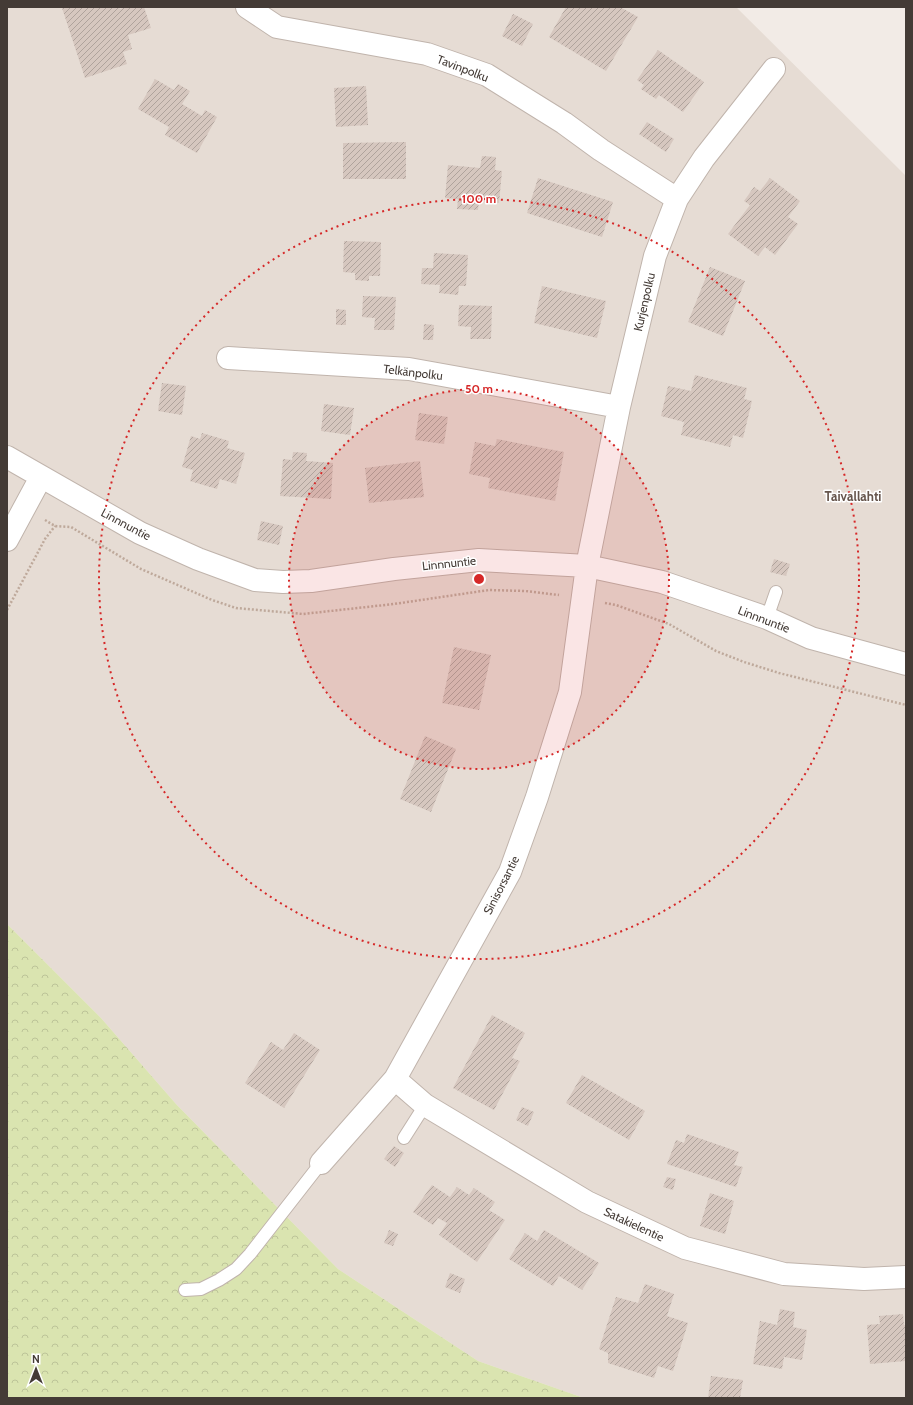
<svg xmlns="http://www.w3.org/2000/svg" width="913" height="1405" viewBox="0 0 913 1405" font-family="Cabin,sans-serif">
<style>
.residential{fill:#e6dcd4}
.forest{fill:url(#forest-crowns)}
.building{fill:url(#building-hatch)}
.lines{fill:none;stroke-linecap:round;stroke-linejoin:round}
.lane-casing{stroke:#c0b4ac;stroke-width:14}
.street-casing{stroke:#c0b4ac;stroke-width:24}
.path{stroke:#bea99b;stroke-width:2.5;stroke-dasharray:2 2;stroke-linecap:butt}
.lane{stroke:#fff;stroke-width:12}
.street{stroke:#fff;stroke-width:22}
.ring{fill:none;stroke:#d62828;stroke-width:2;stroke-dasharray:2 4}
.labels{text-anchor:middle;dominant-baseline:central;stroke-width:3;stroke-linejoin:round;paint-order:stroke}
.street-label{font-size:12px;fill:#443b36;stroke:#fff}
.neighbourhood-label{font-size:13px;font-weight:bold;fill:#67564d;stroke:#fff}
.centre{fill:#d62828;stroke:#fff;stroke-width:2}
.ring-label{font-size:12px;text-anchor:middle;font-weight:bold;fill:#d62828;stroke:#fff;stroke-width:3;stroke-linejoin:round;paint-order:stroke}
</style>
<defs>
<pattern id="forest-crowns" width="20" height="18" patternUnits="userSpaceOnUse"><rect width="20" height="18" fill="#dae4b0"/><path d="M2 6a3 3 0 1 1 6 0M12 15a3 3 0 1 1 6 0" fill="none" stroke="#bcc498"/></pattern>
<pattern id="building-hatch" width="6" height="6" patternUnits="userSpaceOnUse"><rect width="6" height="6" fill="#d6c7bf"/><path d="M-1 1l2-2M0 6l6-6M5 7l2-2" fill="none" stroke="#afa39c"/></pattern>
</defs>
<rect width="100%" height="100%" fill="#f2ebe6"/>
<path class="residential" d="M7 7H736L906 176V1398H584L478 1361 338 1269 176 1104 101 1018 7 924Z"/>
<path class="forest" d="M7 924 101 1018 176 1104 338 1269 478 1361 584 1398H7Z"/>
<path class="building" d="M63 7H119L120 9 126 7H144L151 28 128 35 132 49 123 52 127 64 85 78 62 8Z
M566 7H620L638 17 606 71 549 37Z
M513 14 533 24 522 46 502 36Z
M658 50 704 82 683 112 659 95 656 99 641 89 644 85 637 80Z
M155 79 174 90 178 84 190 91 182 104 202 116 205 110 217 117 197 153 165 135 169 127 138 109Z
M366 86 368 125 336 127 334 88Z
M647 122 674 139 666 152 639 134Z
M406 142V179H343V143Z
M482 156 496 157 495 170 502 171 499 203 479 201 478 210 457 209 458 199 445 198 448 165 480 168Z
M538 178 613 202 602 237 527 213Z
M770 178 800 201 788 217 798 224 775 255 765 247 758 256 728 234 750 205 744 201 754 187 760 191Z
M344 241 381 242 380 276H369V281L355 280V273L343 272Z
M434 253 468 255 466 286H459L458 295 439 293 440 285 421 284 422 268H433Z
M710 267 745 281 723 336 688 322Z
M542 286 606 301 597 338 534 323Z
M363 296 396 297 394 330H374L375 318 362 317Z
M459 305 492 306 491 339H470L471 327 458 326Z
M336 309 346 310V325H336Z
M424 324 434 325 433 340H423Z
M695 375 747 388 744 399 752 401 743 438 733 435 730 447 681 435 684 422 661 416 668 386 691 391Z
M162 383 186 386 182 415 158 411Z
M324 404 354 408 350 435 321 431Z
M419 413 448 417 444 444 415 440Z
M202 433 229 441 227 448 245 453 236 484 220 479 217 489 190 481 193 470 182 467 191 436 200 439Z
M497 439 564 452 555 501 488 488 490 478 469 474 475 442 495 446Z
M293 452 307 453 306 461 333 463 331 499 280 496 283 459 292 460Z
M420 461 424 497 369 503 365 468Z
M261 521 283 526 279 545 257 540Z
M774 559 790 564 786 576 770 572Z
M454 647 491 655 479 710 442 703Z
M425 736 456 749 431 812 400 799Z
M492 1015 525 1033 512 1058 520 1061 494 1110 453 1088Z
M294 1033 320 1050 284 1108 245 1083 271 1042 283 1050Z
M582 1075 645 1111 629 1140 566 1103Z
M522 1107 534 1112 528 1126 516 1120Z
M687 1134 739 1152 734 1165 743 1167 736 1187 667 1164 676 1140 684 1143Z
M394 1146 404 1153 395 1167 384 1159Z
M667 1177 676 1179 673 1190 663 1187Z
M432 1185 450 1197 457 1187 469 1195 474 1188 495 1202 489 1210 505 1220 477 1262 439 1235 447 1223 438 1218 433 1225 413 1212Z
M710 1193 734 1201 725 1234 700 1226Z
M389 1230 398 1234 393 1246 384 1243Z
M544 1230 599 1263 582 1290 559 1276 553 1286 509 1259 525 1233 537 1241Z
M450 1273 465 1279 460 1293 445 1287Z
M645 1284 674 1294 667 1316 688 1323 673 1371 658 1366 654 1378 608 1363V1353L599 1349 616 1297 638 1303Z
M780 1309 795 1312 793 1327 807 1330 802 1360 784 1357 782 1369 753 1364 760 1321 777 1325Z
M903 1314 904 1325H906V1361L870 1364 867 1325 880 1324 879 1316Z
M711 1376 743 1380 740 1398H708Z"/>
<g class="lines">
<defs>
<path id="lane" d="M767 618 776 592
M404 1138 425 1105
M185 1290 201 1289 219 1280 236 1269 250 1254 321 1163"/>
<path id="street" d="M247 7 277 27 427 54 487 75 564 123 601 150 677 199
M228 358 409 369 619 407
M7 457 140 533 198 559 255 580 283 582 311 581 394 569 479 560 587 566 662 582 767 618 811 638 906 664
M7 540 41 477
M395 1079 425 1105 587 1202 685 1248 784 1274 864 1279 906 1277
M321 1163 395 1079 510 872 537 797 570 692 587 566 619 407 655 256 677 199 704 158 774 69"/>
</defs>
<use href="#lane" class="lane-casing"/>
<use href="#street" class="street-casing"/>
<path class="path" d="M45 520 55 526 71 527 141 569 212 600 236 608 303 614 394 604 489 590 525 591 559 595
M605 603 616 605 669 624 716 651 744 662 779 673 906 705
M7 610 45 539 55 526"/>
<use href="#lane" class="lane"/>
<use href="#street" class="street"/>
</g>
<circle cx="479" cy="579" r="190" fill="#d62828" fill-opacity=".12"/>
<g class="ring">
<circle cx="479" cy="579" r="190"/>
<circle cx="479" cy="579" r="380"/>
</g>
<g class="labels">
<g class="street-label">
<text transform="translate(463 68) rotate(21)">Tavinpolku</text>
<text transform="translate(644 302) rotate(-77)">Kurjenpolku</text>
<text transform="translate(413 372) rotate(7)">Telkänpolku</text>
<text transform="translate(126 524) rotate(28)">Linnnuntie</text>
<text transform="translate(449 563) rotate(-6)">Linnnuntie</text>
<text transform="translate(764 619) rotate(21)">Linnnuntie</text>
<text transform="translate(501 885) rotate(-63)">Sinisorsantie</text>
<text transform="translate(634 1224) rotate(25)">Satakielentie</text>
</g>
<g class="neighbourhood-label">
<text x="853" y="496">Taivallahti</text>
</g>
</g>
<circle cx="479" cy="579" r="6" class="centre"/>
<g class="ring-label">
<text x="479" y="203">100 m</text>
<text x="479" y="393">50 m</text>
</g>
<rect width="913" height="1405" fill="none" stroke="#443b36" stroke-width="16"/>
<g transform="translate(36 1369)" stroke="#ffffff" stroke-width="3" paint-order="stroke">
<path d="M0-3L7 15L0 10L-7 15Z" fill="#443b36"/>
<text y="-6" font-size="11" font-weight="bold" text-anchor="middle" fill="#443b36">N</text>
</g>
</svg>
